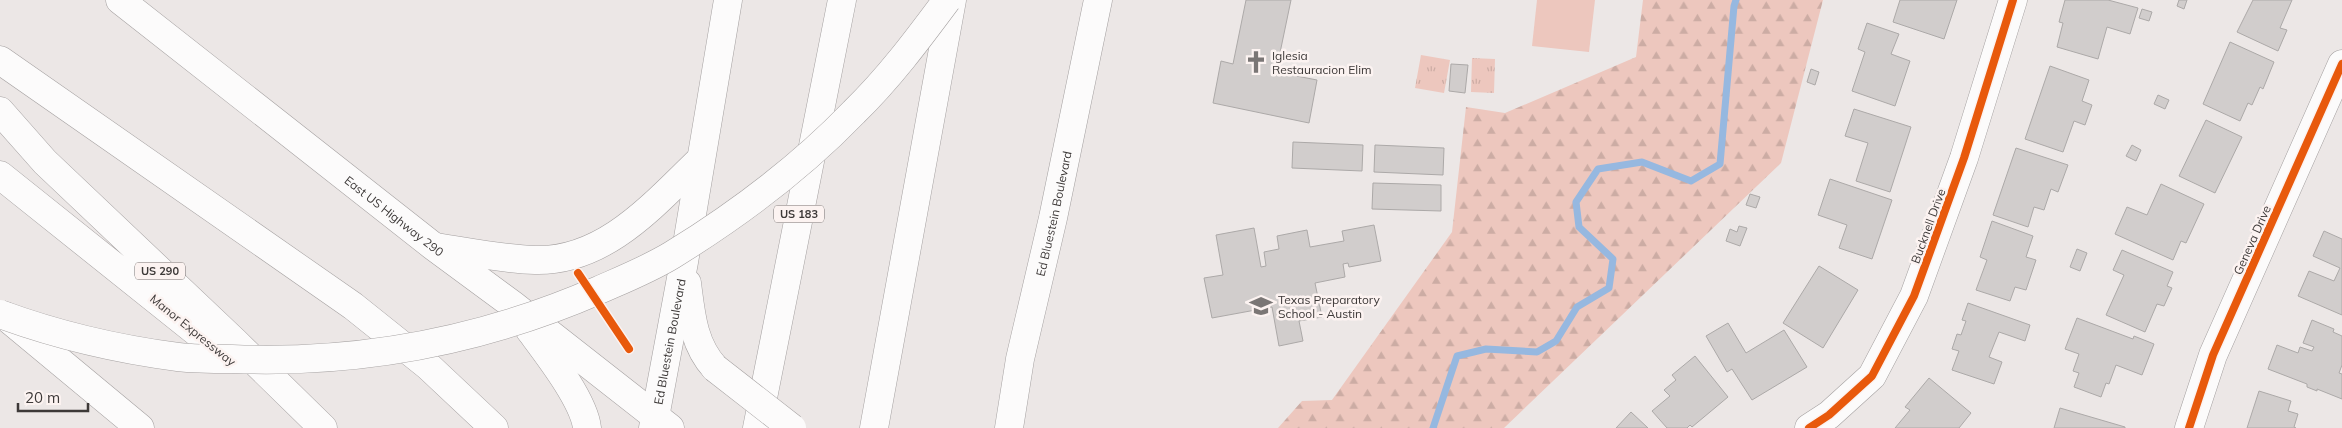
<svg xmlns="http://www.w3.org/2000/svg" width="2342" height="428" viewBox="0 0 2342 428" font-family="Mulish,sans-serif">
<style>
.grass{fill:url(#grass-tufts)}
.forest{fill:url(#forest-firs)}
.garden{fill:#edc7be}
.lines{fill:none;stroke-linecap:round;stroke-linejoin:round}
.stream{stroke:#96b8e0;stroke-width:7}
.building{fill:#d1cdcc;stroke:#aca9a8}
.minor-casing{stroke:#a4a0a0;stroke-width:29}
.secondary-casing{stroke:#a4a0a0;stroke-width:29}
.motorway-casing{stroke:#a4a0a0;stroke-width:29}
.minor{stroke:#fcfbfb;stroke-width:28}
.secondary{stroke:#fcfbfb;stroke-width:28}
.motorway{stroke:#fcfbfb;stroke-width:28}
.secondary-bridge-casing{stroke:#a4a0a0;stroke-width:29;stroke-linecap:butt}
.motorway-bridge-casing{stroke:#a4a0a0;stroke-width:29;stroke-linecap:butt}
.secondary-bridge{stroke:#fcfbfb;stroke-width:28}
.motorway-bridge{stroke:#fcfbfb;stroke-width:28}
.cycleway-casing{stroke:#fcf3f1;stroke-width:11}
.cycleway{stroke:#e8590c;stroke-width:8}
.labels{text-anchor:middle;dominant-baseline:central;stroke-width:5;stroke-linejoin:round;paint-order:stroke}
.shield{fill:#fcf3f1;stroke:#767170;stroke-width:1}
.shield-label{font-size:11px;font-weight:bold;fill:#3d3938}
.poi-label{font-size:12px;fill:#3d3938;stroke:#fcf3f1;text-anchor:start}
.street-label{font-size:12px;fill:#3d3938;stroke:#fcf3f1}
</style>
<defs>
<pattern id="grass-tufts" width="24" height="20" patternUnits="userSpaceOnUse" patternTransform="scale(1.25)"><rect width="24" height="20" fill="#edc7be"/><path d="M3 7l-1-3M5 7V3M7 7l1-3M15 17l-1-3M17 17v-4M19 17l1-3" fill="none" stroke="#ccaca4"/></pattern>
<pattern id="forest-firs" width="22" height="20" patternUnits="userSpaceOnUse" patternTransform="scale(1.25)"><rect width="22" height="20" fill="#edc7be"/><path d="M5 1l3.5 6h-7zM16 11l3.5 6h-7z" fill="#ccaca4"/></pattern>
</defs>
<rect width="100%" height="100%" fill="#ece7e6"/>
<path class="grass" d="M1421 55 1450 60 1444 93 1415 88Z
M1472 58 1495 59 1494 93 1471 92Z"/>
<path class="forest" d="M1643 0H1823L1781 163 1504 428H1278L1302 401 1332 400 1452 232 1466 107 1505 113 1636 57Z"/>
<path class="garden" d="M1537 0H1595L1589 52 1532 46Z"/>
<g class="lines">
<path class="stream" d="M1433 428 1457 356 1486 349 1537 352 1556 341 1577 307 1609 288 1613 259 1579 227 1576 202 1598 169 1642 162 1691 181 1720 164 1734 6 1736 0"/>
</g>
<path class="building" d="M1246 0H1291L1276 72 1317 80 1309 123 1213 103 1221 61 1233 64Z
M1900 0H1957L1944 39 1893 22Z
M2065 0H2108L2138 8 2130 34 2107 27 2098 59 2057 47 2063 23 2059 22Z
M2179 0H2187L2184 9 2177 6Z
M2253 0H2292L2280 28 2287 30 2278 51 2237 32Z
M2142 9 2152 12 2149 21 2139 18Z
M1867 23 1899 34 1891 54 1910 61 1895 106 1852 91 1865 52 1858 49Z
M2230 42 2274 62 2263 89 2260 87 2252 105 2248 103 2240 121 2203 104Z
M1451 64 1468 65 1465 93 1449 91Z
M2050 66 2089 80 2082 101 2092 105 2085 125 2074 121 2063 152 2025 139Z
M1811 69 1819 72 1815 85 1807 82Z
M2158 95 2169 100 2165 109 2154 104Z
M1854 109 1911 127 1890 192 1856 181 1868 143 1845 136Z
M2206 120 2242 137 2215 193 2179 176Z
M1293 142 1363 145 1362 171 1292 168Z
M1375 145 1444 148 1443 175 1374 172Z
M2132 145 2141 150 2136 161 2126 156Z
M2016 148 2068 165 2058 192 2051 189 2044 210 2034 207 2028 227 1993 215Z
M1830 179 1892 200 1872 259 1839 248 1847 225 1818 215Z
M1373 183 1441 185V211L1372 209Z
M2161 184 2204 204 2186 243 2181 241 2173 260 2115 234 2127 207 2147 215Z
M1750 194 1760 197 1756 208 1746 205Z
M1992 221 2033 236 2026 257 2036 260 2026 290 2015 287 2010 301 1976 290 1987 260 1980 257Z
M1374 225 1381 261 1349 267 1348 263 1343 264 1345 277 1315 283 1322 317 1299 321 1303 341 1279 346 1272 307 1212 318 1204 278 1223 275 1216 235 1254 228 1261 267 1266 266 1264 252 1279 249 1277 236 1307 230 1310 247 1344 241 1342 231Z
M1739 226 1747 228 1740 246 1726 241 1730 229 1737 232Z
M2324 231 2342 239V315L2298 296 2309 271 2334 281 2340 268 2313 256Z
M2077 249 2087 253 2080 271 2070 267Z
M2122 250 2173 272 2167 286 2172 288 2164 306 2157 304 2145 332 2106 315 2124 275 2113 270Z
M1819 266 1858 290 1823 348 1783 323Z
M1968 303 2030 325 2025 341 1999 332 1989 357 2002 362 1994 384 1952 370 1959 351 1952 349 1957 334 1961 335 1966 321 1962 320Z
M2077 318 2133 339 2134 336 2154 344 2142 375 2116 365 2109 384 2106 383 2101 397 2074 387 2079 373 2073 371 2079 354 2065 349Z
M2312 320 2334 329 2333 332 2342 336V365L2339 373 2342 374V399L2317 389V391L2307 387V384L2268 369 2277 345 2298 353 2300 347 2312 351 2314 347 2303 343Z
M1728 323 1746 353 1784 330 1807 367 1752 400 1732 369 1727 372 1706 336Z
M1695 356 1728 397 1692 427 1690 425 1687 428H1667L1652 411 1670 396 1664 390 1676 380 1672 375Z
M1929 378 1971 413 1959 428H1895L1910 410 1905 407Z
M2259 391 2291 401 2288 411 2298 414 2294 427 2296 428H2247Z
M2060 408 2125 427V428H2054Z
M1631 412 1648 428H1616Z"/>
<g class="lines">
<defs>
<path id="minor" d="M1809 428 1829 415 1872 376 1914 296 1964 158 2013 0
M2189 428 2213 355 2342 64"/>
<g id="secondary">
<path id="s1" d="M120 0 433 246 513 305 670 428"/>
<path d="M436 247C469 252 502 259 535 260 605 262 654 204 700 160"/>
<path d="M687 283C691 314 693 344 715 368"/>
<path d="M529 329C546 352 584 400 587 428"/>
<path id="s2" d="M653 428 684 262 728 0"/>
<path id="s3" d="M1009 428 1020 359 1053 218 1098 0"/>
</g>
<path id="motorway" d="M0 60 353 306 428 366 494 428
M0 111 45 162 235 342 323 428
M0 175 229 358
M5 316 140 428
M757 428 842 0
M874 428 952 0"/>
</defs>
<use href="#minor" class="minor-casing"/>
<use href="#secondary" class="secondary-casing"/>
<use href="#motorway" class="motorway-casing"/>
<use href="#minor" class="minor"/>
<use href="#secondary" class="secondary"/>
<use href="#motorway" class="motorway"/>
<defs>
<path id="secondary-bridge" d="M715 368 792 428"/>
<path id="motorway-bridge" d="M0 314C57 335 117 349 178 357 195 359 214 359 232 359 359 364 482 341 599 290 624 279 649 269 672 255 737 215 801 167 854 112 889 78 918 39 947 0"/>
</defs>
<use href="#secondary-bridge" class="secondary-bridge-casing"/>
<use href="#motorway-bridge" class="motorway-bridge-casing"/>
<use href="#secondary-bridge" class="secondary-bridge"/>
<use href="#motorway-bridge" class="motorway-bridge"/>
<defs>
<path id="cycleway" d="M578 273 629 349
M1809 428 1829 415 1872 376 1914 296 1964 158 2013 0
M2189 428 2213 355 2342 64"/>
</defs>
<use href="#cycleway" class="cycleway-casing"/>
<use href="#cycleway" class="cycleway"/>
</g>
<defs>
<symbol id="church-bare" viewBox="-9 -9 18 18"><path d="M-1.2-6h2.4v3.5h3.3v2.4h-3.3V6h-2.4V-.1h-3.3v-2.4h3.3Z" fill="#7a7675" stroke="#fcf3f1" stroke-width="2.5" paint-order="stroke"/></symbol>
<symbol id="school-bare" viewBox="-9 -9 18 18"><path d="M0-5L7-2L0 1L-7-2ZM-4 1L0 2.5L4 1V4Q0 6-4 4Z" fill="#7a7675" stroke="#fcf3f1" stroke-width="2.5" paint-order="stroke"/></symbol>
</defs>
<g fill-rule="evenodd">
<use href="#church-bare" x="1240" y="46" width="32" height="32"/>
<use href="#school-bare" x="1245" y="290" width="32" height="32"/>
</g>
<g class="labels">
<g class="shield">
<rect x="774" y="205.5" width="50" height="17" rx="4"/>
<rect x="135" y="262.5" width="50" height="17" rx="4"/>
</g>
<g class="shield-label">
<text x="799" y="214">US 183</text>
<text x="160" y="271">US 290</text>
</g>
<g class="poi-label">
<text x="1272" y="55">Iglesia<tspan x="1272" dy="14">Restauracion Elim</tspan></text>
<text x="1278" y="299">Texas Preparatory<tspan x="1278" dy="14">School - Austin</tspan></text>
</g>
<g class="street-label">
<text stroke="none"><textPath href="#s3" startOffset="219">Ed Bluestein Boulevard</textPath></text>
<text stroke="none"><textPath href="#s1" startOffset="349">East US Highway 290</textPath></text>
<text transform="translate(1928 226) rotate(-70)">Bucknell Drive</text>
<text transform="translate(2252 240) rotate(-66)">Geneva Drive</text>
<text transform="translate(193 330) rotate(39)">Manor Expressway</text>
<text stroke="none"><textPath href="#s2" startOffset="88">Ed Bluestein Boulevard</textPath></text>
</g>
</g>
<path d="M18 403v8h70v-8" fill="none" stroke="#3d3938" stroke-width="2.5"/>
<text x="25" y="403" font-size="15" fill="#3d3938" stroke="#fcf3f1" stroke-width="4" paint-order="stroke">20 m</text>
</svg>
